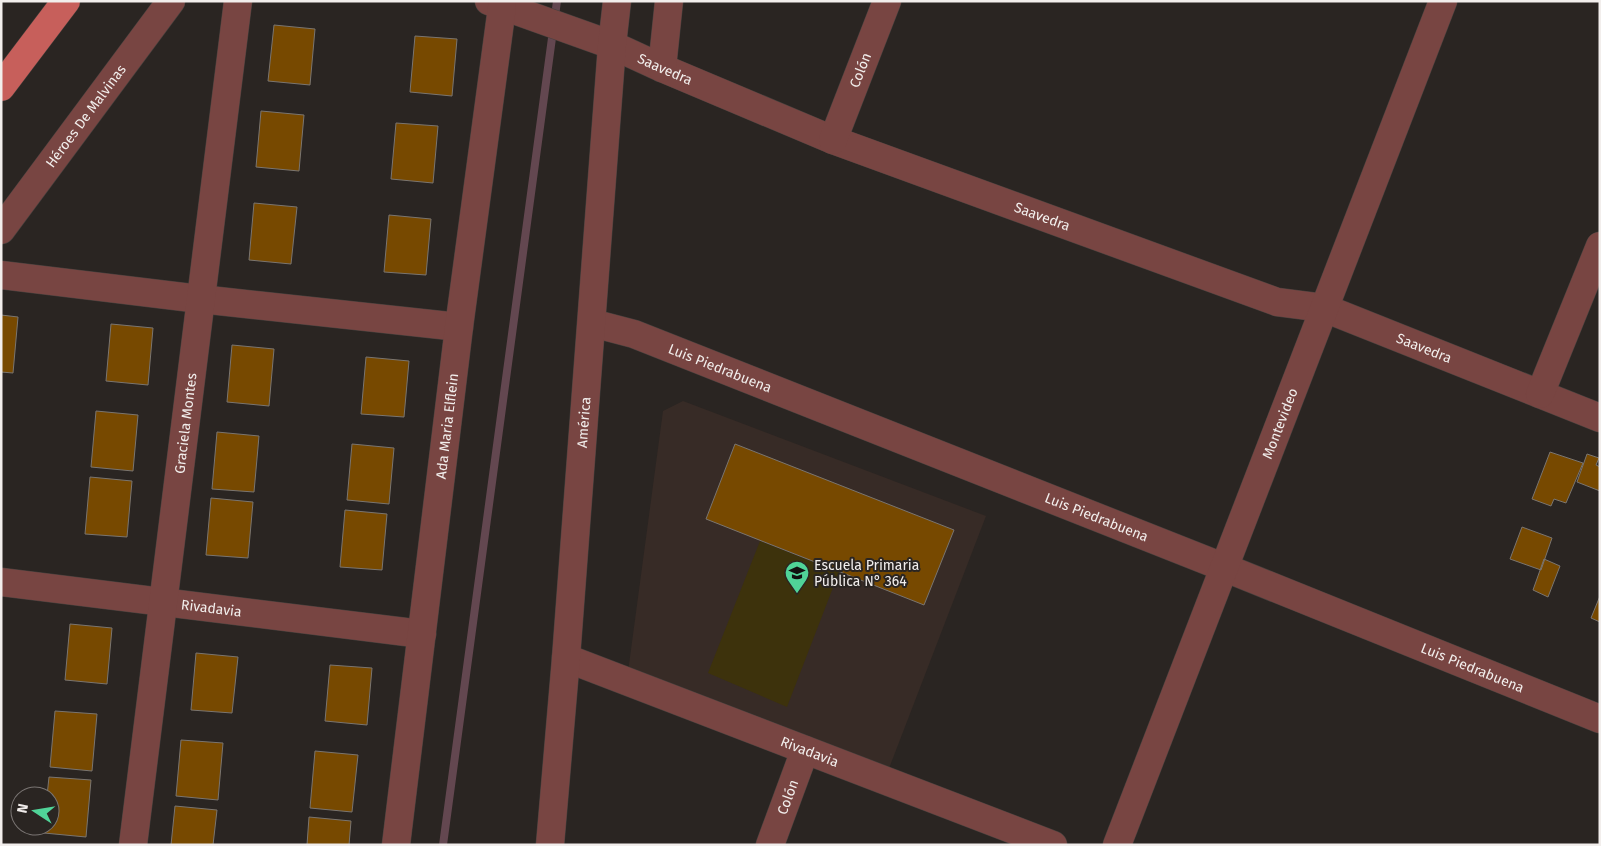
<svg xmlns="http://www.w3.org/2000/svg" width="1601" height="846" viewBox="0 0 1601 846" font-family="'Fira Sans',sans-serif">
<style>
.built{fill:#372b26}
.green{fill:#3d320c}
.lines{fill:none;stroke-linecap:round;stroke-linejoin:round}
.stream{stroke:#634750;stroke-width:8}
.building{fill:#774900;stroke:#7a7570}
.street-casing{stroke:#46413e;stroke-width:29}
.primary-casing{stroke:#46413e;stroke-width:29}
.street{stroke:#784542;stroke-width:28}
.primary{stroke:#c75f5b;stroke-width:28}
.labels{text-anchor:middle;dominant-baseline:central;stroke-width:4;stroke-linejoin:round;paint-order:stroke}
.street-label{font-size:14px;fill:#f2eeec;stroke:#2a2522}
.poi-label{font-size:14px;fill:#f2eeec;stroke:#2a2522;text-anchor:start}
</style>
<rect width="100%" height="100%" fill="#2a2522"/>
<path class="built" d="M683 401 986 516 883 784 628 672 663 411Z"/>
<path class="green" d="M760 541 839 572 787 707 708 673Z"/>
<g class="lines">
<path class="stream" d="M443 845 557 1"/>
</g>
<path class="building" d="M274 25 315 29 310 85 268 81Z
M415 36 457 39 452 96 410 92Z
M261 111 304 115 299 171 256 167Z
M396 123 438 126 433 183 391 179Z
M254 203 297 207 291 264 249 260Z
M389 215 431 219 426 275 384 272Z
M1 315 18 317 13 373 1 372Z
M111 324 153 328 148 385 106 381Z
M232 345 274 349 269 406 227 402Z
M366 357 409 361 404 417 361 414Z
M96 411 138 415 133 471 91 467Z
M217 432 259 436 254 492 212 489Z
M352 444 394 448 389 504 347 500Z
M735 444 954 530 924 605 706 519Z
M1550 452 1583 463 1566 503 1554 499 1551 506 1532 499Z
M1587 454 1599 458 1596 465 1600 467V491L1577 482Z
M90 477 132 481 127 537 85 534Z
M211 498 253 502 248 558 206 555Z
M345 510 387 514 382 570 340 567Z
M1522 527 1552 538 1541 570 1510 559Z
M1544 559 1560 566 1548 597 1533 590Z
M1600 596V622L1591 618Z
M70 624 112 628 107 684 65 680Z
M196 653 238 657 232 713 191 710Z
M330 665 372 668 367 725 325 721Z
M55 711 97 714 92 771 50 767Z
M181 740 223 743 218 800 176 796Z
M315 751 358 755 352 812 310 808Z
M49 777 91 780 86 837 44 833V826H50V796H47Z
M175 806 217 810 213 845H171Z
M309 817 351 821 349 845H307Z"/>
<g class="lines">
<defs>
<g id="street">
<path id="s1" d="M489 1 612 45 662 68 833 140 1277 302 1324 308 1600 418"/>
<path d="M662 68 669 1"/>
<path id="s2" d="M833 140 887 1"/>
<path id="s3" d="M1 230 171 1"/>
<path d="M1 275 200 299 459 327"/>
<path id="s4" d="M592 323 634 334 1223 567 1600 719"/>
<path d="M1540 394 1600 246"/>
<path id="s5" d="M1 582 422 634"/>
<path id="s6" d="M566 658 1053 845"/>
<path id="s7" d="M133 845 238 1"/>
<path id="s8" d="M396 845 459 327 502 7"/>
<path id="s9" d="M550 845 566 658 612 45 617 1"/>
<path id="s10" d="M770 845 805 750"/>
<path id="s11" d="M1117 845 1443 1"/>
</g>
<path id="primary" d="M1 87 66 1"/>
</defs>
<use href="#street" class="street-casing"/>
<use href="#primary" class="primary-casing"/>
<use href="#street" class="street"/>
<use href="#primary" class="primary"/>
</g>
<defs>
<symbol id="school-pin" viewBox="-11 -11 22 30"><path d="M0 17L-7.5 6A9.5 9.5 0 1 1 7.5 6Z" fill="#50d398" stroke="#2a2522"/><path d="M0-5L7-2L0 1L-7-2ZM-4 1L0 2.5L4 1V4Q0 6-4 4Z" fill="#111"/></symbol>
</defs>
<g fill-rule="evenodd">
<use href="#school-pin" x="783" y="559" width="28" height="38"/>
</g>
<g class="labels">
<g class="street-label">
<text stroke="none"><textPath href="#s1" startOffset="189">Saavedra</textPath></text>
<text stroke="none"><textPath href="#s2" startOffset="75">Colón</textPath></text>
<text stroke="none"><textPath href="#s3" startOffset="142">Héroes De Malvinas</textPath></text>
<text stroke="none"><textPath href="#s1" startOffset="594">Saavedra</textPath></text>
<text stroke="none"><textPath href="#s1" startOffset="999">Saavedra</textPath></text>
<text stroke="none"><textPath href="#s4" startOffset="136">Luis Piedrabuena</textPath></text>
<text stroke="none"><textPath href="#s7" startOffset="425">Graciela Montes</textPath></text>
<text stroke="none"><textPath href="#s9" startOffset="424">América</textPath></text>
<text stroke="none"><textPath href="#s11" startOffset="452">Montevideo</textPath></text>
<text stroke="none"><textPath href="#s8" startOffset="422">Ada Maria Elflein</textPath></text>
<text stroke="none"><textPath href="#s4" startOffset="541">Luis Piedrabuena</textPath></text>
<text stroke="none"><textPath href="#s5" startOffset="212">Rivadavia</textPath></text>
<text stroke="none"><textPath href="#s4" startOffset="946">Luis Piedrabuena</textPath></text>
<text stroke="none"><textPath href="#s6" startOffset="261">Rivadavia</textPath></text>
<text stroke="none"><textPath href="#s10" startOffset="51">Colón</textPath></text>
</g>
<g class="poi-label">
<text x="814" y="565">Escuela Primaria<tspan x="814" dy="16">Pública N° 364</tspan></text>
</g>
</g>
<rect width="1601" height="846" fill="none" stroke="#f2eeec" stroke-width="5"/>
<g transform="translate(35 811) rotate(282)"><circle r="24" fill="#2a2522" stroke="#7a7573"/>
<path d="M0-4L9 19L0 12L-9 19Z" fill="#50d398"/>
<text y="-8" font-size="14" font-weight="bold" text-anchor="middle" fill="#f2eeec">N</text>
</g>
</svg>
